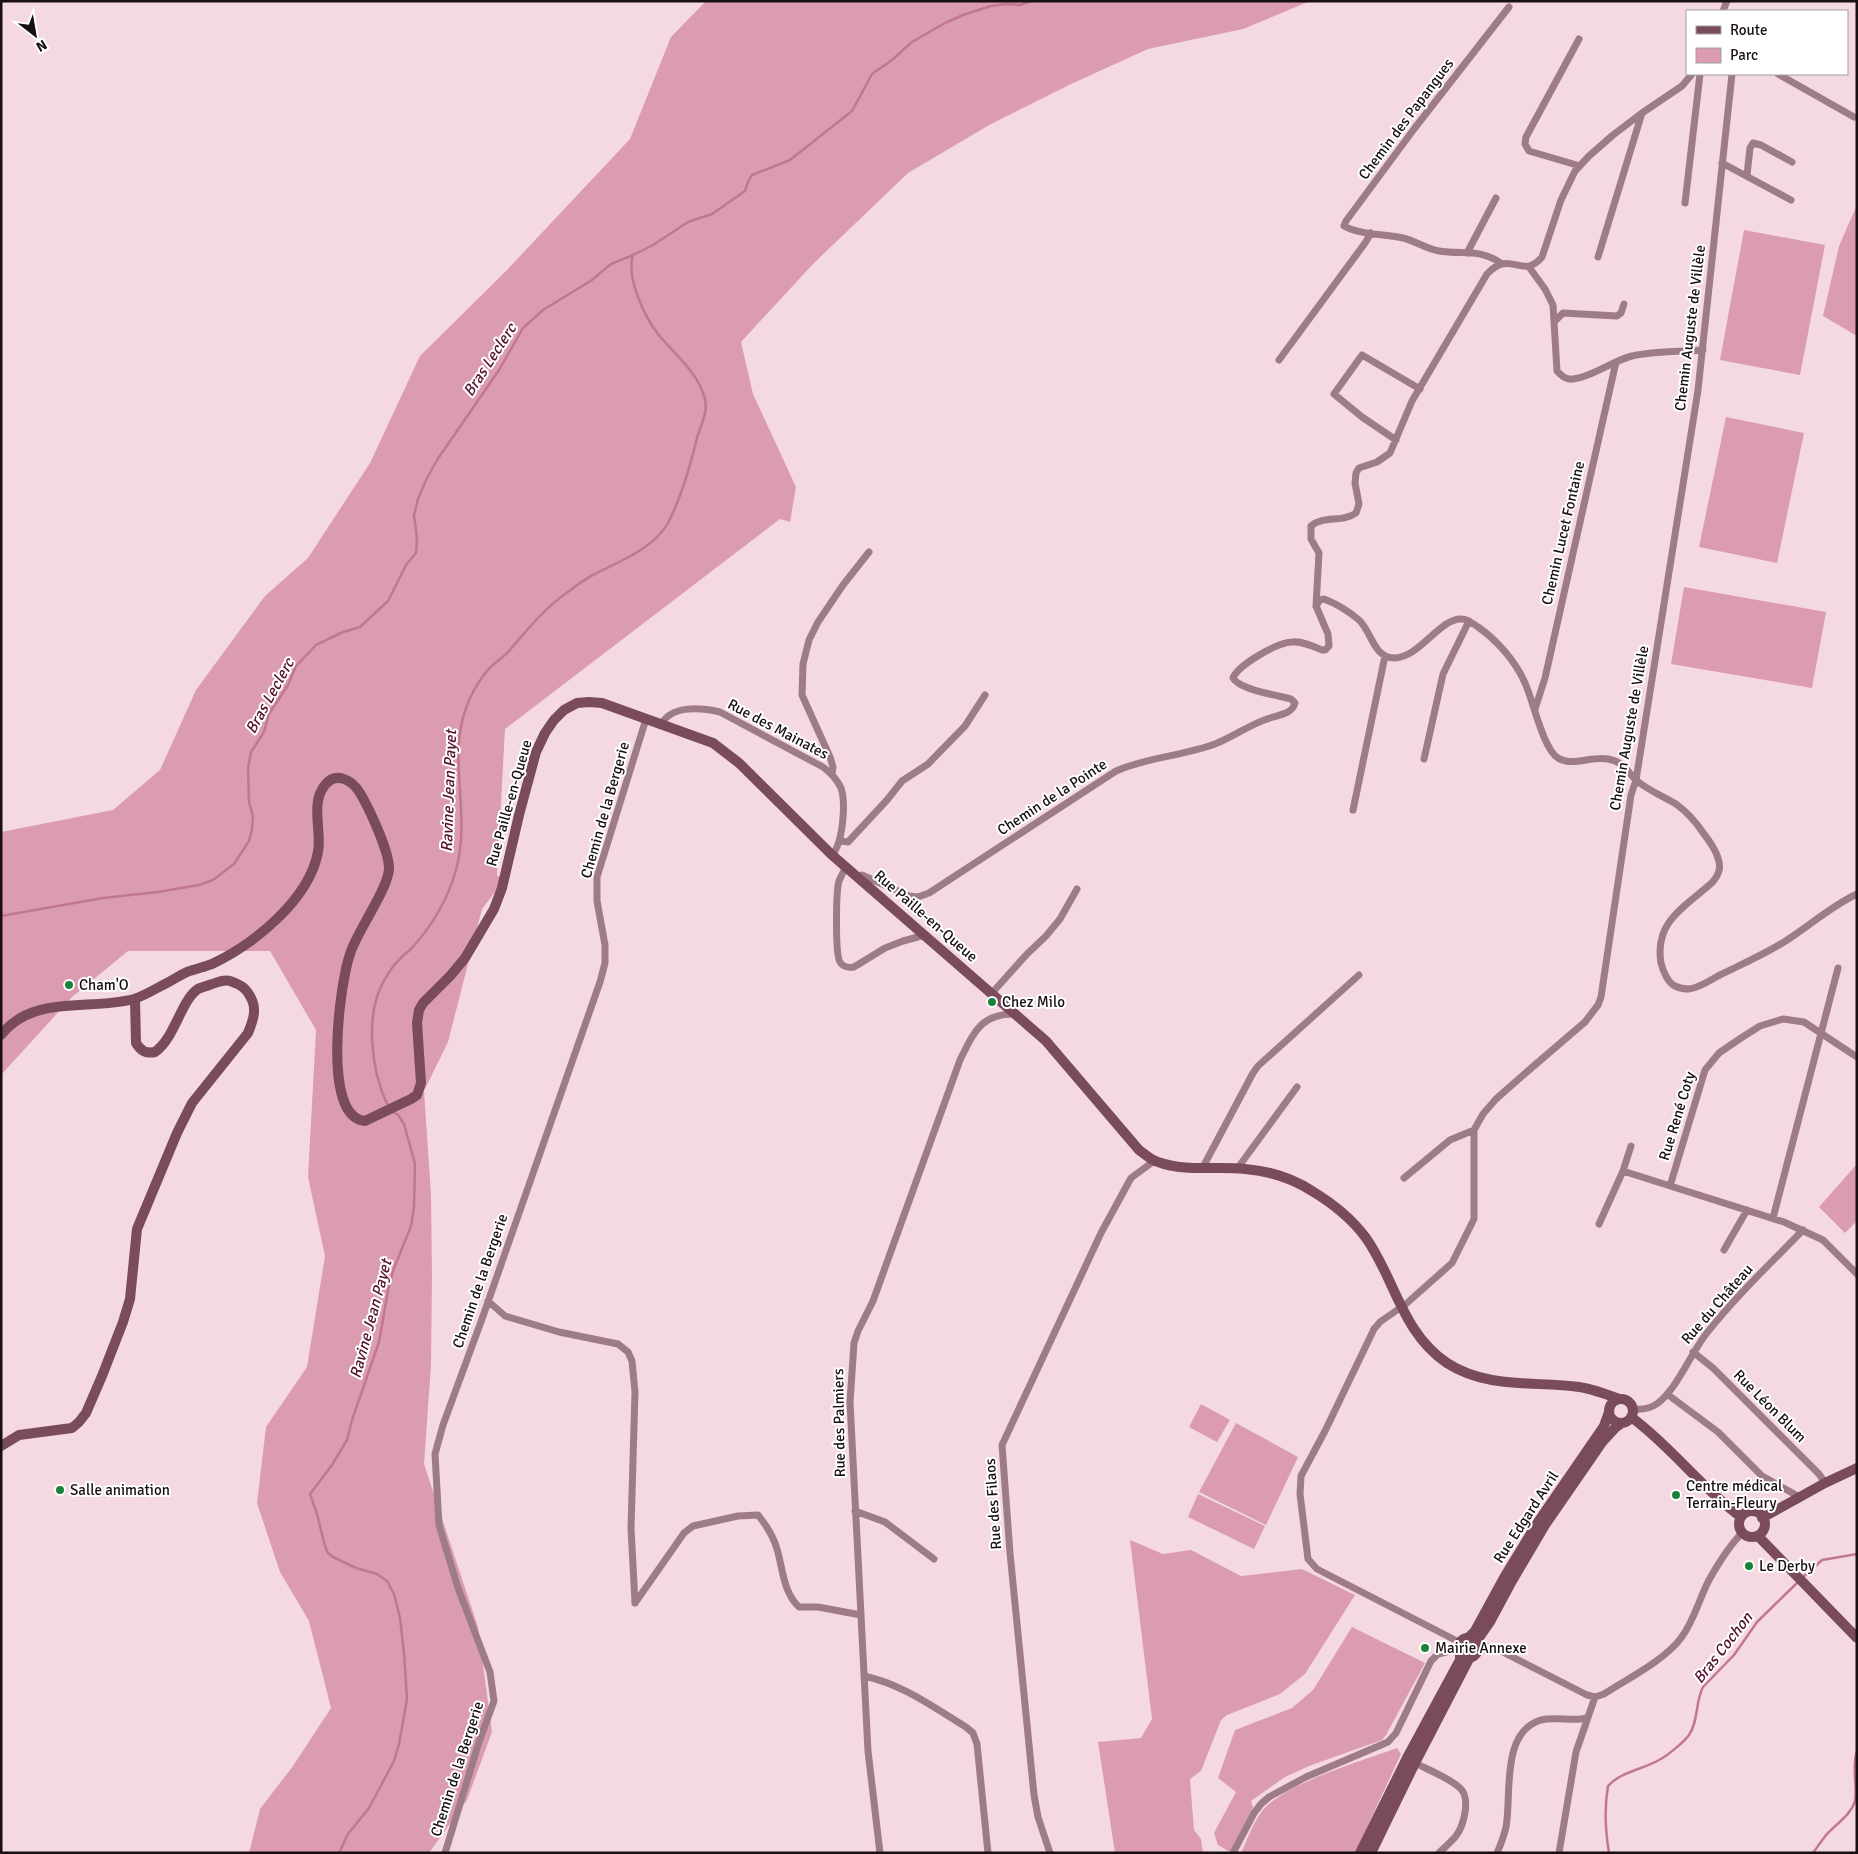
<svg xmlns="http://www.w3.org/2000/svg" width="1858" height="1854" viewBox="0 0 1858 1854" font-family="Signika,sans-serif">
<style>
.green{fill:#db9cb0}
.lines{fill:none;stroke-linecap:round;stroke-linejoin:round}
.stream{stroke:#c27791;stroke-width:2.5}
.street{stroke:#9e7c86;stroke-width:7}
.secondary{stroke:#7a4b5b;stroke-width:10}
.poi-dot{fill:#188238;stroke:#fff;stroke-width:2}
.labels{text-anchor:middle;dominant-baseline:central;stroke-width:4;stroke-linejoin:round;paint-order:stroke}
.street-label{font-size:15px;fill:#180f11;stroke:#fff}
.poi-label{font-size:15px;fill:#180f11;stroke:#fff;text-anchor:start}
.water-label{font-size:16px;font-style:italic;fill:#54102f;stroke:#fff}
</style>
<rect width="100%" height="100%" fill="#f5d9e2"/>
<path class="green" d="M706 1H1310L1243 29 1148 49 1069 85 991 124 908 173 813 264 741 342 753 394 796 487 790 522 780 519 505 729 497 876 505 879 482 909 448 1042 424 1091 431 1194 432 1276 431 1365 424 1464 478 1627 492 1732 467 1800 429 1853H249L260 1809 293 1766 331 1708 309 1621 280 1572 257 1503 266 1427 307 1367 325 1256 308 1177 316 1030 270 951H128L72 997 1 1075V832L113 810 160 770 196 690 265 596 308 558 370 463 420 356 506 271 630 139 671 37Z
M1857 205V336L1823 316 1839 246Z
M1744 230 1825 245 1800 375 1720 360Z
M1726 417 1804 433 1777 563 1699 547Z
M1684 587 1826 612 1812 688 1671 664Z
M1857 1164V1221L1845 1233 1819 1207Z
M1201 1404 1230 1420 1217 1442 1189 1427Z
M1236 1423 1298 1457 1266 1525 1199 1492Z
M1198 1494 1265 1526 1254 1549 1188 1517Z
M1130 1540 1163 1554 1191 1550 1241 1576 1302 1569 1355 1595 1305 1674 1280 1694 1227 1715 1221 1720 1201 1771 1190 1779 1194 1830 1201 1839 1203 1853H1115L1098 1742 1141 1738 1152 1719Z
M1352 1627 1425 1663 1386 1735 1382 1740 1309 1766 1285 1777 1251 1801 1253 1807 1230 1852 1218 1845 1214 1833 1236 1792 1218 1778 1235 1730 1292 1708 1313 1690Z
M1397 1748 1401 1754 1355 1853H1241C1247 1840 1253 1823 1262 1811 1285 1783 1362 1761 1397 1748Z"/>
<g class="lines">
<path class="stream" d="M1 916 103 898 158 892 199 885 213 880 234 864 249 841 252 829 253 816 249 802 248 768 251 752 264 732 269 714 288 685 296 666 316 645 343 632 360 627 388 601 406 565 416 553 417 539 414 515 418 499 426 480 437 460 499 370 523 328 543 310 592 280 611 264 633 255
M388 1106C371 1071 364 1013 385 979 389 972 394 964 400 959 403 955 408 952 411 949 431 927 448 899 456 870 475 801 434 736 487 671 493 663 502 659 509 651 527 630 543 610 565 594 575 587 584 579 595 574 620 561 653 549 668 523 682 496 690 467 697 438 701 424 708 413 705 399 698 372 675 355 658 334 644 316 626 277 633 255L653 245 688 222 712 214 745 191 748 182 752 175 790 160 852 111 872 74 892 60 912 42 945 23 963 15 991 6 1005 4 1020 5 1031 1
M1802 1578 1822 1560 1857 1554
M339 1853 348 1834 369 1808 394 1761 399 1744 407 1699 404 1653 400 1618 394 1594 387 1581 377 1574 356 1568 333 1557 328 1553 325 1546 317 1514 310 1494 332 1465 347 1440 352 1420 379 1342 388 1291 393 1271 411 1226 414 1207 415 1164 404 1124 398 1115 393 1112
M1609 1853C1605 1829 1604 1809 1608 1786 1620 1772 1644 1769 1659 1760 1667 1756 1684 1742 1689 1735 1699 1720 1695 1702 1703 1687L1734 1655 1757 1622 1798 1582
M1813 1853C1818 1846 1822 1840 1827 1834 1836 1824 1851 1815 1855 1801 1858 1785 1851 1770 1857 1751"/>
<path class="street" d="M1723 11 1727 1
M1579 39 1526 137 1525 144 1529 151 1580 166
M1778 74 1854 117
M1722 163 1791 200
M1747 175 1750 148 1753 143 1761 145 1792 162
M1685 203 1700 74
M1467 253 1496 198
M1598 257 1642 113
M1502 264C1481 248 1463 255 1439 251 1426 249 1416 241 1403 238 1385 234 1360 235 1344 226L1346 221 1414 129 1509 7
M1529 267 1545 289 1553 305 1557 371C1562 376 1566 380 1573 379 1592 377 1612 361 1632 356 1655 351 1679 352 1703 350
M1555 321 1563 313 1617 316 1621 313 1624 304
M1279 360 1365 243 1371 233
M1396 440 1362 417 1334 394 1362 355 1420 389
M1316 606 1320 600 1324 599C1335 603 1350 612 1359 620 1372 632 1373 658 1395 658 1420 657 1441 617 1462 619 1467 619 1474 624 1478 627 1497 640 1516 662 1525 683 1533 700 1543 749 1558 758 1572 767 1591 756 1608 759 1624 762 1626 770 1636 780 1647 790 1663 796 1676 804 1687 812 1696 822 1704 834 1711 843 1722 859 1719 871 1716 881 1708 886 1701 892 1676 912 1655 928 1661 963 1663 971 1668 983 1675 986 1679 988 1685 989 1689 989 1699 988 1709 981 1718 976 1740 965 1763 955 1784 942 1808 927 1831 906 1857 894
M1535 709 1545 678 1616 362
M661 725C671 704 703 708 720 712L823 767C831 773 837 779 841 788 846 803 843 843 832 855
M1424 759 1443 674 1469 621
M832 774 833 767 830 757 802 695 803 664 809 640 818 622 843 585 869 552
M1353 810 1385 656
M840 841 848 842 887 800 902 781 928 764 965 726 985 695
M846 867C844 871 841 876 839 881 836 891 835 954 840 962 843 967 849 968 854 967L885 948 903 941 925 935
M858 877 862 875 909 896 918 897 929 893 1116 771C1147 757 1183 756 1215 744 1233 737 1249 725 1267 719 1276 715 1292 715 1295 703L1291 699C1277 695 1240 690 1233 678 1238 665 1278 642 1292 642 1302 641 1313 646 1322 650H1325L1329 646 1328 634 1316 606 1319 553 1311 539V526C1324 515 1342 523 1356 513L1359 504 1355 483 1356 473 1359 468 1377 462 1390 453 1412 401 1487 274C1511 248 1522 281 1542 257L1561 200 1575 171 1589 156 1613 135 1642 113 1682 86 1692 74
M992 993 1027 954 1046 936 1060 919 1077 889
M1203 1167 1253 1073 1258 1066 1359 975
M1237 1169 1297 1087
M1623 1171 1784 1222 1823 1240 1857 1274
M1404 1178 1450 1140 1474 1130
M1670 1186 1705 1070 1719 1053 1741 1038 1760 1026 1783 1019 1804 1022 1857 1057
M1773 1218 1838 968
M1599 1224 1623 1171 1631 1146
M1724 1250 1747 1210
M488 1301 505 1316 559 1332 618 1344 628 1352 632 1361 635 1392 631 1528 635 1603
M1693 1352 1713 1368 1819 1474 1825 1483
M1667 1394 1718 1432 1762 1476 1796 1495 1799 1499
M1633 1409C1642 1410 1650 1409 1658 1403 1678 1387 1690 1355 1706 1334 1735 1297 1770 1264 1803 1230
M855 1511 885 1522 934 1559
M635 1603 684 1533 693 1526 738 1516 758 1515C767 1526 773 1535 777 1549 783 1569 783 1592 799 1607H818L861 1615
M1459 1642 1317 1569 1308 1559 1300 1494 1301 1476 1325 1431 1374 1329 1380 1322 1407 1303 1452 1263 1474 1219V1130L1483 1114 1496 1099 1529 1070 1585 1022 1598 1005 1601 997 1631 795 1636 780 1698 390 1732 74
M1477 1645 1493 1647 1587 1695 1595 1697 1604 1694C1627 1679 1665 1660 1681 1638 1694 1621 1699 1599 1709 1580 1718 1564 1729 1546 1742 1533
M1477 1652 1490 1648
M864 1676C902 1684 933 1707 966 1727L973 1733 977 1744 988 1853
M1411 1761C1426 1769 1448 1777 1460 1788 1471 1798 1464 1825 1456 1836 1451 1842 1445 1847 1439 1853
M445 1853 479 1742 494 1701 490 1672 458 1588 439 1525 435 1454 443 1425 482 1319 600 982 605 963V945L597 901V877L646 719
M880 1853 868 1751 850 1402 854 1343 858 1331 873 1301 960 1060C974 1032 981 1013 1016 1014
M1050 1853 1038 1817 1034 1795 1010 1553 1002 1445 1101 1233 1131 1178 1154 1161
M1233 1853 1254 1813 1261 1804 1269 1797 1306 1777 1388 1742 1396 1733 1431 1661 1438 1654 1458 1649
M1497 1853C1501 1844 1504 1836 1506 1827 1512 1796 1500 1732 1541 1720 1556 1716 1572 1722 1587 1718
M1559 1853 1576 1752 1595 1697"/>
<path class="secondary" d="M1 1035C33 994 89 1011 134 999 143 996 152 991 161 986 170 982 178 976 187 972 195 969 204 967 212 964 254 944 309 900 318 852 322 832 310 803 325 785 336 771 352 780 360 793 369 808 389 851 389 868 389 888 357 931 350 954 340 983 321 1117 365 1121L411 1099 417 1095 421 1083 417 1023 419 1010 423 1003 451 975 465 958 494 909 502 888 519 815 536 752 545 733 554 720 564 710 577 703 589 702 602 703 713 743 739 763 832 855 1046 1041 1139 1150C1145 1154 1151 1160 1158 1162 1185 1172 1217 1166 1245 1169 1269 1171 1292 1178 1312 1191 1332 1203 1352 1219 1366 1238 1395 1279 1402 1333 1447 1363 1487 1389 1535 1381 1579 1387 1593 1389 1606 1394 1619 1399
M1609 1411a12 12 0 1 1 24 0a12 12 0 1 1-24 0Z
M1631 1417C1671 1446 1701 1488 1741 1517
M1 1446 19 1435 72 1428 79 1422 86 1413 102 1376 123 1322 130 1299 137 1229 177 1133 192 1103 248 1033C252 1023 257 1011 252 1000 247 989 242 985 230 981 223 979 219 982 212 984 208 986 201 987 198 989 181 1000 175 1038 155 1052 146 1054 141 1051 136 1043L135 999
M1739 1524a13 13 0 1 1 26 0a13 13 0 1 1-26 0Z
M1762 1518 1825 1483 1857 1468
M1758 1536 1857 1638
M1468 1638 1475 1631 1505 1576 1538 1522 1604 1426 1609 1412
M1458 1648a10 10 0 1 1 20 0a10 10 0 1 1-20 0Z
M1476 1642 1490 1622 1512 1581 1545 1525 1603 1441 1615 1428 1622 1423
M1360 1853 1407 1758 1460 1660V1654
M1371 1853 1415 1763 1470 1657"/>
</g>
<g class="poi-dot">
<circle cx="69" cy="985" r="5"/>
<circle cx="992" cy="1002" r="5"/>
<circle cx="60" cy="1490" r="5"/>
<circle cx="1676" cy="1495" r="5"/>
<circle cx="1749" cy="1566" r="5"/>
<circle cx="1425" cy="1648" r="5"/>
</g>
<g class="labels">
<g class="street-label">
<text transform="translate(1406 119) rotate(-53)">Chemin des Papangues</text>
<text transform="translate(1690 328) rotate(-83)">Chemin Auguste de Villèle</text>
<text transform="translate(1563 533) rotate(-77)">Chemin Lucet Fontaine</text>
<text transform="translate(1629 728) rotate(-80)">Chemin Auguste de Villèle</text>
<text transform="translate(778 729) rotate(28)">Rue des Mainates</text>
<text transform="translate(1052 797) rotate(-33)">Chemin de la Pointe</text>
<text transform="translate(509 803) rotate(-74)">Rue Paille-en-Queue</text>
<text transform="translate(605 810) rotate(-74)">Chemin de la Bergerie</text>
<text transform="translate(926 916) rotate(41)">Rue Paille-en-Queue</text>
<text transform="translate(1677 1116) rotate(-73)">Rue René Coty</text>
<text transform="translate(480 1281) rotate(-71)">Chemin de la Bergerie</text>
<text transform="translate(1717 1304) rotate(-49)">Rue du Château</text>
<text transform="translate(1770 1406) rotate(45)">Rue Léon Blum</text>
<text transform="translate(839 1423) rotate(-91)">Rue des Palmiers</text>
<text transform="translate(993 1504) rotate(-94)">Rue des Filaos</text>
<text transform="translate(1526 1517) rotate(-57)">Rue Edgard Avril</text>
<text transform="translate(457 1769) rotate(-72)">Chemin de la Bergerie</text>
</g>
<g class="poi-label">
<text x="79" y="985">Cham'O</text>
<text x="1002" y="1002">Chez Milo</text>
<text x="1686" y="1486">Centre médical<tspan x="1686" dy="17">Terrain-Fleury</tspan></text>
<text x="70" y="1490">Salle animation</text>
<text x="1759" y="1566">Le Derby</text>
<text x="1435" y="1648">Mairie Annexe</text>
</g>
<g class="water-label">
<text transform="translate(490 360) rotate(-57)">Bras Leclerc</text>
<text transform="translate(270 696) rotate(-61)">Bras Leclerc</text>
<text transform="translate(449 791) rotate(-88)">Ravine Jean Payet</text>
<text transform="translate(371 1319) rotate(-75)">Ravine Jean Payet</text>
<text transform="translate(1723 1648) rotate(-52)">Bras Cochon</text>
</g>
</g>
<rect width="1858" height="1854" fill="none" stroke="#180f11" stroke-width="5"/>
<rect x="1686" y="10" width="162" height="65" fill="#ffffff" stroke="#a39fa0"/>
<rect x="1696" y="26" width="25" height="8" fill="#7a4b5b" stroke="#a39fa0"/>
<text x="1730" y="35" font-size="15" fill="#180f11">Route</text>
<rect x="1696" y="48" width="25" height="15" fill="#db9cb0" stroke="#a39fa0"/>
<text x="1730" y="60" font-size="15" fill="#180f11">Parc</text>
<g transform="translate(35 35) rotate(149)" stroke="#ffffff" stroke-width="4" paint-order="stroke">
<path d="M0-4L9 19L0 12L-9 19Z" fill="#180f11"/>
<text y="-8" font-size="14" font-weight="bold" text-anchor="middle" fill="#180f11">N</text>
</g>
</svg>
